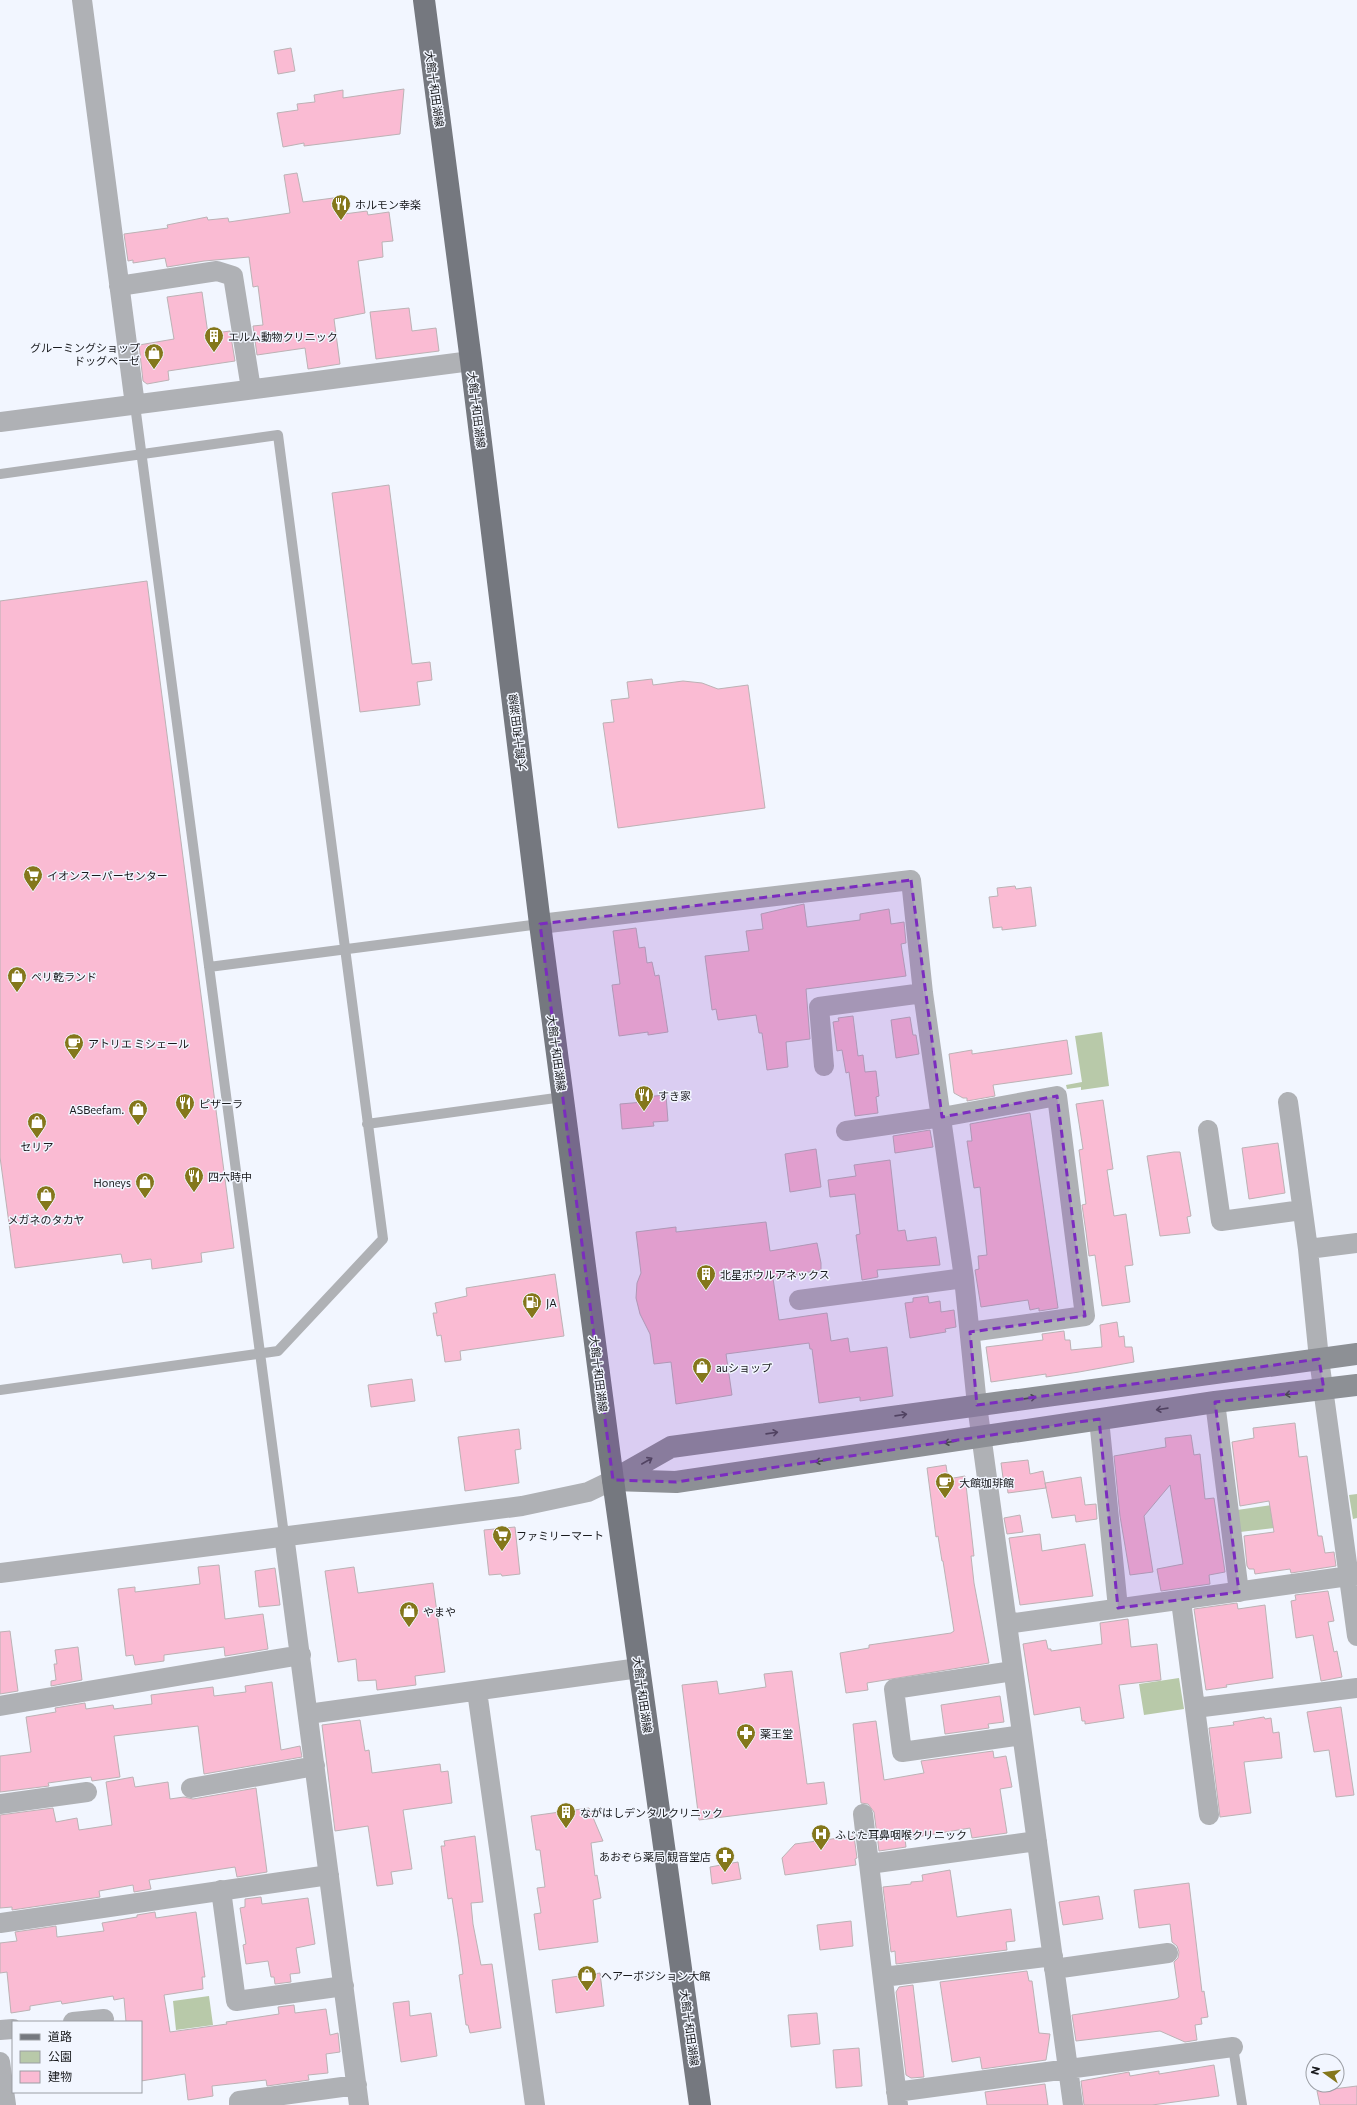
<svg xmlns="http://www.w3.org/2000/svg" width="1357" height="2105" viewBox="0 0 1357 2105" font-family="Commissioner,'Noto Sans JP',sans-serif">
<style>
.green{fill:#b8c9a9}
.building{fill:#fabbd3;stroke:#bcb2b5}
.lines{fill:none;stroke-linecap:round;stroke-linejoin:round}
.lane{stroke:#afb1b5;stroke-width:10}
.street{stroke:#afb1b5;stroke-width:20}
.secondary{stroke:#8d9095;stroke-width:22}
.primary{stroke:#75787f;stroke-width:22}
.oneway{stroke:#47494c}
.marked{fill:#7b2cbf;fill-opacity:0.2;stroke:#7b2cbf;stroke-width:3;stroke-dasharray:8 5;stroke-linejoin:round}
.labels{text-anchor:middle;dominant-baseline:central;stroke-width:3;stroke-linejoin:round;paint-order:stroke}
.street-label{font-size:11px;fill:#18191c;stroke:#f2f6ff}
.poi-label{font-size:11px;fill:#18191c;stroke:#f2f6ff;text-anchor:start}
</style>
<rect width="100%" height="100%" fill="#f2f6ff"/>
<path class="green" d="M1102 1032 1109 1086 1081 1090V1087L1067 1089 1066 1085 1082 1082 1075 1036Z
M1357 1494V1518L1353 1519 1349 1495Z
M1279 1504 1282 1527 1240 1532 1237 1510Z
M1179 1678 1184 1709 1144 1715 1139 1684Z
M209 1996 213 2025 176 2030 173 2001Z"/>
<path class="building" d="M291 48 295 71 278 74 274 51Z
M404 89 400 134 304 146V143L283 147 277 113 298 110 297 104 315 102 314 95 343 90V98Z
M297 173 303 202 341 197 344 214 367 211 368 215 389 212 393 241 382 242 383 257 358 261 365 313 334 319 340 364 308 369 305 348 257 355 253 326 263 325 258 286 253 287 249 257 204 261 167 267 165 258 133 263V260L128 261 124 234 168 228 167 225 207 217 208 220 228 218 229 222 290 213 284 175Z
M202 292 208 334 230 331 235 361 168 371 169 380 147 384 143 381 139 345 174 339 167 297Z
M409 308 412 331 436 328 439 351 376 359 370 312Z
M389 485 412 664 430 662 432 680 417 682 420 705 360 712 332 493Z
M147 581 234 1248 201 1253 202 1262 152 1269 151 1259 123 1263 121 1254 15 1268 0 1157V601Z
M652 679 653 685 683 681 702 683 718 689 748 685 765 808 618 828 603 723 614 722 611 700 629 698 627 682Z
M1015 886 1016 889 1031 887 1036 926 1002 930V927L993 928 989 897 998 896 997 888Z
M804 904 807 927 860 920V914L889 909 891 924 904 922 906 943 901 944 906 976 806 989 810 1039 786 1042 788 1067 767 1070 762 1033H759L756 1015 718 1020 716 1009 712 1010 705 956 749 951 746 931 763 929 761 914Z
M636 928 639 948 645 947 647 963 652 962 655 976 659 975 668 1032 648 1035V1032L619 1036 612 985 620 984 613 931Z
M853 1016 858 1056 863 1055 865 1072 876 1071 879 1096 876 1097 878 1113 855 1116 849 1072 846 1073 842 1050 837 1051 833 1022 839 1021 838 1018Z
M910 1017 913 1035H916L919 1054 896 1058 891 1020Z
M1067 1040 1072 1074 993 1085 995 1096 967 1101V1098H963L954 1093 949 1054 972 1050V1054Z
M666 1095 668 1121 653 1122 654 1126 622 1129 620 1104 644 1102V1097Z
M1103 1100 1113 1169 1107 1170 1114 1216 1126 1214 1133 1265 1125 1266 1130 1302 1102 1306 1095 1255 1089 1256 1086 1232 1082 1205 1086 1204 1079 1150 1083 1149 1076 1104Z
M1030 1113 1058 1308 1039 1311V1308L1030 1310 1028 1300 981 1307 975 1270 979 1269 978 1256 987 1255 980 1187 974 1188 967 1141H972L970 1124Z
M930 1130 933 1147 895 1153 893 1136Z
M1278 1143 1285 1193 1249 1199 1242 1148Z
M816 1149 821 1187 790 1192 785 1154Z
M1174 1152H1180L1191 1216 1187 1217 1190 1233 1160 1236 1147 1156Z
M890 1160 898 1231 905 1230 907 1241 936 1237 940 1265 877 1270 878 1277 862 1280 856 1235 860 1234 855 1194 830 1197 828 1180 856 1176 854 1165Z
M766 1222 770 1251 817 1243 821 1263V1270L773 1278 779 1320 827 1313 831 1341 848 1338 850 1352 887 1347 893 1396 860 1401V1397L819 1403 812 1349H810L809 1343 726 1354 732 1395 676 1404 671 1362 654 1364 650 1334 640 1314 636 1298 637 1283 641 1273 636 1232 676 1227V1232Z
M555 1274 564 1336 460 1351 461 1360 445 1362 441 1335 437 1336 433 1313H437L435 1303 467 1296 466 1288Z
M928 1296 929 1303 940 1301 941 1312 954 1310 956 1327 945 1329 946 1332 910 1338 905 1303 913 1302V1298Z
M1117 1322 1119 1337 1124 1336 1125 1347H1132L1134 1362 1079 1372 1046 1377V1374L991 1382 986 1347 1043 1340 1042 1334 1064 1331 1065 1340H1070L1071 1350 1102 1347 1100 1325Z
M412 1379 415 1401 371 1407 368 1385Z
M1295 1423 1299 1457 1307 1456 1318 1536H1322L1325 1553 1334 1552 1336 1566 1291 1573 1290 1569 1255 1574 1254 1569H1249L1247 1566 1244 1536 1274 1532 1269 1501 1240 1506 1232 1442 1254 1438 1253 1428Z
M519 1429 521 1449 515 1450 519 1483 465 1491 458 1437Z
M1191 1435 1194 1455 1200 1454 1205 1499 1214 1498 1225 1572 1209 1575 1210 1584 1161 1591 1157 1569 1183 1564 1170 1485 1144 1516 1153 1572 1130 1575 1120 1516 1114 1456 1166 1447 1165 1438Z
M1028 1460 1030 1474 1043 1471 1046 1488 1008 1493 1007 1485H1004L1001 1463Z
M946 1465 948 1479 965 1476 974 1556H971L974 1583 989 1663 867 1683 868 1690 846 1693 840 1653 869 1648V1645L951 1633 954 1631 943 1561H942L938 1536 936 1537 927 1468Z
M1081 1477 1085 1505 1096 1504 1097 1519 1076 1522 1075 1515 1052 1518 1045 1483Z
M1020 1515 1023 1532 1007 1534 1004 1518Z
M515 1527 520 1574 502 1576 501 1574 489 1575 484 1530Z
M1040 1534 1042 1551 1085 1544 1093 1596 1020 1605 1009 1538Z
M219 1565 225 1619 263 1614 268 1649 225 1656 224 1647 164 1655V1661L135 1665 133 1655 126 1656 118 1589 135 1587V1592L200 1584 198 1567Z
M354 1567 358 1593 433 1583 445 1672 415 1676 416 1685 377 1690 376 1680 358 1681 356 1659 338 1662 325 1571Z
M275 1568 280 1605 259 1607 255 1571Z
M1328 1591 1334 1621 1328 1622 1334 1652 1337 1651 1342 1677 1321 1681 1313 1635 1296 1638 1291 1601 1296 1600 1295 1595Z
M1237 1603 1238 1609 1265 1605 1273 1678 1226 1685 1227 1687 1206 1690 1194 1609Z
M1128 1619 1131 1647 1157 1644 1161 1680 1119 1685 1124 1718 1085 1724V1721H1082L1080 1707 1034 1715 1023 1644 1046 1640 1048 1649H1051V1651L1102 1644 1100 1623Z
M10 1631 18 1691 0 1694V1632Z
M78 1647 82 1680 51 1686V1681L56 1680 54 1664H57L55 1650Z
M792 1671 807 1784 824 1782 827 1804 699 1820 682 1685 717 1681 719 1694 766 1687 764 1674Z
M272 1682 281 1750 300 1746 302 1757 204 1774 198 1726 114 1736 120 1777 92 1781 91 1777 48 1783 49 1786 0 1792V1756L31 1752 26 1717 56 1712 55 1708 85 1703 86 1709 113 1705 114 1709 152 1704 151 1695 213 1687 214 1696 246 1692 245 1686Z
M1000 1696 1004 1722 988 1724 989 1728 945 1734 941 1705Z
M1341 1707 1354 1795 1336 1797 1329 1750 1314 1752 1307 1712Z
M1264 1717 1265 1719 1271 1718 1273 1733 1279 1732 1282 1758 1244 1762 1251 1813 1220 1817 1209 1728 1234 1725 1233 1722Z
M360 1720 365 1751 369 1750 372 1773 440 1764 441 1772 448 1771 452 1803 403 1810 412 1869 391 1872 393 1884 377 1886 368 1826 335 1831 322 1725Z
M876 1721 884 1780 924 1773 921 1761 993 1751 994 1758 1006 1756 1012 1787 1000 1789 1007 1833 972 1838 970 1828 905 1839 906 1847 879 1851 874 1812 868 1804 861 1803 853 1724Z
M133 1777 135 1787 168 1782 170 1799 184 1797 193 1799 256 1788 267 1872 237 1877 235 1867 149 1880 151 1889 134 1892 133 1885 99 1891 100 1897 12 1910V1907L0 1908V1815L53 1808 56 1822 77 1818 79 1830 112 1825 106 1782Z
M589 1808 603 1841 591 1843 595 1876 597 1875 601 1898 593 1900 598 1942 539 1950 534 1914 541 1913 537 1888 545 1887 540 1850H536L531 1816Z
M475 1836 483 1902 471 1903 473 1924 481 1965 492 1964 501 2028 470 2033 468 2025H466L459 1975 463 1974 458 1937 452 1898 448 1899 441 1846H445L444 1841Z
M854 1836 857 1858 855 1859 856 1865 785 1875 782 1858 795 1844Z
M738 1862 741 1879 712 1884 710 1867Z
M950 1870 957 1917 1011 1909 1015 1941 1006 1942 1007 1950 896 1964 895 1951 891 1952 883 1887 911 1884V1882L923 1881 922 1875Z
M1189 1883 1202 1992 1204 1991 1208 2017 1201 2018 1202 2024 1195 2025 1197 2040 1185 2042 1160 2031 1076 2041 1072 2015 1176 1999 1179 1997 1174 1962 1178 1958 1179 1952 1177 1946 1172 1942 1170 1924 1139 1928 1134 1890Z
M1099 1896 1103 1919 1063 1925 1059 1902Z
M261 1897 262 1904 308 1898 315 1944 296 1948 300 1973 290 1974 291 1982 275 1984 274 1977H271L268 1961 246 1964 243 1945 246 1944 240 1908 245 1907V1899Z
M155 1912 156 1918 196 1912 205 1977H202L203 1989 164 1995 170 2032 227 2024 226 2022 279 2014 278 2007 294 2005 295 2013 326 2009 330 2035 338 2033 340 2052 326 2054 328 2073 308 2075 309 2080 267 2086 266 2080 212 2086 213 2096 188 2100 185 2074 141 2081V2022H126L124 1998 114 2000 113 1996 62 2004 61 2001 30 2006V2010L11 2013 7 1972 0 1973V1943L17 1941 15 1932 56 1926 57 1937 104 1931 102 1923 137 1917V1915Z
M851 1921 853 1946 820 1950 817 1925Z
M1027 1971 1029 1981H1032L1039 2033 1050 2034 1046 2060 982 2069 980 2057 952 2062 940 1982Z
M600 1973 604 2006 556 2013 552 1980Z
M913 1985 924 2077 911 2078 906 2075 896 1992 899 1987Z
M409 2001 410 2016 431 2013 437 2056 401 2062 393 2003Z
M817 2013 820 2044 791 2047 788 2015Z
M859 2048 862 2086 836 2088 833 2050Z
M1214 2065 1219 2096 1152 2105H1084L1081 2081 1129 2072 1130 2076 1159 2071V2074Z
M1045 2084 1048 2105H987L985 2092Z
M1357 2086V2105H1320L1317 2091Z"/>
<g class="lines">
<path class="lane" d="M135 405 284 1535
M0 474 278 435 383 1239 278 1351 0 1390
M209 967 540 924
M367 1124 563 1097
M1233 2047 1242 2105"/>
<path class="street" d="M82 0 135 405
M119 286 217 271 233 276 251 389
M0 422 471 361
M540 924 911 880 923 993 964 1278 977 1405 1073 2105
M824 1066 819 1007 923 993
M1288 1102 1308 1249 1319 1359 1357 1636
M1208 1130 1221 1221 1302 1210
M846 1131 942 1117 1057 1096 1085 1316 970 1332
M1308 1249 1357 1243
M799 1300 964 1278
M1215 1402 1239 1592
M1099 1419 1118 1608
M284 1535 359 2105
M0 1573 522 1506 588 1492 613 1480
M1181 1601 1209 1815
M1007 1624 1357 1575
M1013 1671 894 1689 902 1752 1022 1735
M477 1691 535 2105
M0 1706 301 1655
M1195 1708 1357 1688
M308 1714 639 1668
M191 1788 315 1766
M0 1804 87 1792
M863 1814 898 2105
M869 1864 1037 1841
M221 1890 236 2001 344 1986
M0 1923 329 1875
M1054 1969 1168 1953
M883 1977 1053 1956
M73 2022 104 2019
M0 2030 13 2029
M0 2062 6 2105
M896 2092 1233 2047
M239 2105V2101L357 2085"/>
<path class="secondary" d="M613 1480 671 1447 1357 1354
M613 1480 676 1482 1215 1402 1357 1385"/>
<path class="primary" d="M424 0 471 361 540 924 613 1480 700 2105"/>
</g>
<defs><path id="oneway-shaft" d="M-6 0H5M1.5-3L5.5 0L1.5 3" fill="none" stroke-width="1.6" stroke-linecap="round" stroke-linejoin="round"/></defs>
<g class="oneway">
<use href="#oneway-shaft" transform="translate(1291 1394) rotate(174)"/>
<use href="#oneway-shaft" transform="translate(1030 1398) rotate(-8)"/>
<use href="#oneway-shaft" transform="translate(1162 1409) rotate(172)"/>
<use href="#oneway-shaft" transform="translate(901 1415) rotate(-8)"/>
<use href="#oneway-shaft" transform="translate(772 1433) rotate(-8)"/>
<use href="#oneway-shaft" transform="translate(950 1442) rotate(172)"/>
<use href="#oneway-shaft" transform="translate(647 1461) rotate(-30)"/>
<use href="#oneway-shaft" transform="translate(821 1461) rotate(172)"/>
</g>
<path class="marked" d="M911 880 942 1117 1057 1096 1085 1316 970 1332 977 1405 1319 1359 1324 1390 1215 1402 1239 1592 1118 1608 1099 1419 676 1482 613 1480 540 924Z"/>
<defs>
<symbol id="restaurant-pin" viewBox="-11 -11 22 30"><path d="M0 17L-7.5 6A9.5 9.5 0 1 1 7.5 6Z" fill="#84771b" stroke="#f2f6ff"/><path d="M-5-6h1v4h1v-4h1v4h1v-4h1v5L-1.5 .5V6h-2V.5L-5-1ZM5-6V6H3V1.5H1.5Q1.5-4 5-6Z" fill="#fff"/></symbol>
<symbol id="building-pin" viewBox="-11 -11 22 30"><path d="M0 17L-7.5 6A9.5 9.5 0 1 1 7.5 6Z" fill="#84771b" stroke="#f2f6ff"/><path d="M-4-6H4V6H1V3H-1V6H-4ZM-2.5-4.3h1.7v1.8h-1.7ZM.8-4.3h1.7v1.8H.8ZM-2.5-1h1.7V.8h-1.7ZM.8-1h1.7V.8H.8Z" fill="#fff"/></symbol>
<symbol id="shop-pin" viewBox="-11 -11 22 30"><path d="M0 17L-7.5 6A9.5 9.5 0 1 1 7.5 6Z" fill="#84771b" stroke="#f2f6ff"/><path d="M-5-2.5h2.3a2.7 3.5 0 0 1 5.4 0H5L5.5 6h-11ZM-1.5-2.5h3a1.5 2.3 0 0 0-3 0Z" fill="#fff"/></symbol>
<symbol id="supermarket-pin" viewBox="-11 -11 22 30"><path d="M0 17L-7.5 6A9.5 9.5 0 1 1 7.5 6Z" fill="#84771b" stroke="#f2f6ff"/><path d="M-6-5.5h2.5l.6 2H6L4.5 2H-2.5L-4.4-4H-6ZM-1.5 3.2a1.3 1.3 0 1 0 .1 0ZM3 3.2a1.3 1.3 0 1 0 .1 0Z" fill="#fff"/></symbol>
<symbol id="cafe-pin" viewBox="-11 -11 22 30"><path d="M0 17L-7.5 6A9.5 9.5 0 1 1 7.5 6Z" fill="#84771b" stroke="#f2f6ff"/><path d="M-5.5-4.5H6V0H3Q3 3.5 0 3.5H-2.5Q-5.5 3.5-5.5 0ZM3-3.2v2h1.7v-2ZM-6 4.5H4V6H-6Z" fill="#fff"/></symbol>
<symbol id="fuel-pin" viewBox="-11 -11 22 30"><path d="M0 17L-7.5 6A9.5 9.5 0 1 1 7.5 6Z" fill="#84771b" stroke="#f2f6ff"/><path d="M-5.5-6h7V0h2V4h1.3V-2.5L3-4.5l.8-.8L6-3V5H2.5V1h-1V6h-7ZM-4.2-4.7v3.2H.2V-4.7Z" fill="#fff"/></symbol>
<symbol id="pharmacy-pin" viewBox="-11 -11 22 30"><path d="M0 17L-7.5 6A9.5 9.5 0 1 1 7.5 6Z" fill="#84771b" stroke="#f2f6ff"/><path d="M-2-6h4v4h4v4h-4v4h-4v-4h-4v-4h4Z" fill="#fff"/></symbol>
<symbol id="hospital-pin" viewBox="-11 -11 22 30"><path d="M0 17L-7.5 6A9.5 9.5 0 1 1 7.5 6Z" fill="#84771b" stroke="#f2f6ff"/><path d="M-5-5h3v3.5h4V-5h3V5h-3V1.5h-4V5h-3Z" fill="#fff"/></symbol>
</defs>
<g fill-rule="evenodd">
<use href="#restaurant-pin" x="330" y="193" width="22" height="30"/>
<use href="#building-pin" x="203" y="325" width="22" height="30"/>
<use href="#shop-pin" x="143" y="342" width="22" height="30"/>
<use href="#supermarket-pin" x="22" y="864" width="22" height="30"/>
<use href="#shop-pin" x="6" y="965" width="22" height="30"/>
<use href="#cafe-pin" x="63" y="1032" width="22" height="30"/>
<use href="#restaurant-pin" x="633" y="1084" width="22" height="30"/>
<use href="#restaurant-pin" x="174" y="1092" width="22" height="30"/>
<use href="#shop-pin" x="127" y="1098" width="22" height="30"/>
<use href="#shop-pin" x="26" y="1111" width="22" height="30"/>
<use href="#restaurant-pin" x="183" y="1165" width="22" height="30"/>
<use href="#shop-pin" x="134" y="1171" width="22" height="30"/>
<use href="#shop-pin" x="35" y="1184" width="22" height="30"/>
<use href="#building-pin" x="695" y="1263" width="22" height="30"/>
<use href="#fuel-pin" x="521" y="1291" width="22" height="30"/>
<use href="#shop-pin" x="691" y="1356" width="22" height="30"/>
<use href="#cafe-pin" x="934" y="1471" width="22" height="30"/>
<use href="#supermarket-pin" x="491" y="1524" width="22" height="30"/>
<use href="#shop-pin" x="398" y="1600" width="22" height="30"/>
<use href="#pharmacy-pin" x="735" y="1722" width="22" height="30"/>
<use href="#building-pin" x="555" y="1801" width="22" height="30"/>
<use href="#hospital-pin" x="810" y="1823" width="22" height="30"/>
<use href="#pharmacy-pin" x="714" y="1845" width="22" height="30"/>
<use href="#shop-pin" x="576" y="1964" width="22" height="30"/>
</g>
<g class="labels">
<g class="street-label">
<text transform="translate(435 89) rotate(82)">大館十和田湖線</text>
<text transform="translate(477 410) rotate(83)">大館十和田湖線</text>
<text transform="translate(517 732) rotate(-97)">大館十和田湖線</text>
<text transform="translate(557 1053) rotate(82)">大館十和田湖線</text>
<text transform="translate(599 1374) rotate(83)">大館十和田湖線</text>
<text transform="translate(643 1695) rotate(82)">大館十和田湖線</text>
<text transform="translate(690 2028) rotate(82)">大館十和田湖線</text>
</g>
<g class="poi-label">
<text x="355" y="204">ホルモン幸楽</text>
<text x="228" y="336">エルム動物クリニック</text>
<text x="140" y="347" text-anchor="end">グルーミングショップ<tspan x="140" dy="13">ドッグベーゼ</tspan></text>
<text x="47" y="875">イオンスーパーセンター</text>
<text x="31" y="976">ペリ乾ランド</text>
<text x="88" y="1043">アトリエ ミシェール</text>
<text x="658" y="1095">すき家</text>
<text x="199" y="1103">ピザーラ</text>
<text x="124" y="1109" text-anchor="end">ASBeefam.</text>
<text x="37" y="1146" text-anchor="middle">セリア</text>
<text x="208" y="1176">四六時中</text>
<text x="131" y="1182" text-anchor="end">Honeys</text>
<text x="46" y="1219" text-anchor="middle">メガネのタカヤ</text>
<text x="720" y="1274">北星ボウルアネックス</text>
<text x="546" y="1302">JA</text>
<text x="716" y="1367">auショップ</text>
<text x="959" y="1482">大館珈琲館</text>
<text x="516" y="1535">ファミリーマート</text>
<text x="423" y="1611">やまや</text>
<text x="760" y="1733">薬王堂</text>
<text x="580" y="1812">ながはしデンタルクリニック</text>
<text x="835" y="1834">ふじた耳鼻咽喉クリニック</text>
<text x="711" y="1856" text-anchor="end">あおぞら薬局 観音堂店</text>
<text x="601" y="1975">ヘアーポジション大館</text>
</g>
</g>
<rect x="12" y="2021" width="130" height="72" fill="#f2f6ff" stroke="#9b9ea4"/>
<rect x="20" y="2034" width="20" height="6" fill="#75787f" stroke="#9b9ea4"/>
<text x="48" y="2041" font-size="12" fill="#18191c">道路</text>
<rect x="20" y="2051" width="20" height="12" fill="#b8c9a9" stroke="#9b9ea4"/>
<text x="48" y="2061" font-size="12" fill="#18191c">公園</text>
<rect x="20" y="2071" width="20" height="12" fill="#fabbd3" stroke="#9b9ea4"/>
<text x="48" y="2081" font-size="12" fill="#18191c">建物</text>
<g transform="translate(1325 2073) rotate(284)"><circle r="19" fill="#f2f6ff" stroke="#9b9ea4"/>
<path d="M0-3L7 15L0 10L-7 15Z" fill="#84771b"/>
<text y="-6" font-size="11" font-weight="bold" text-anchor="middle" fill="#18191c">N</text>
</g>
</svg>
